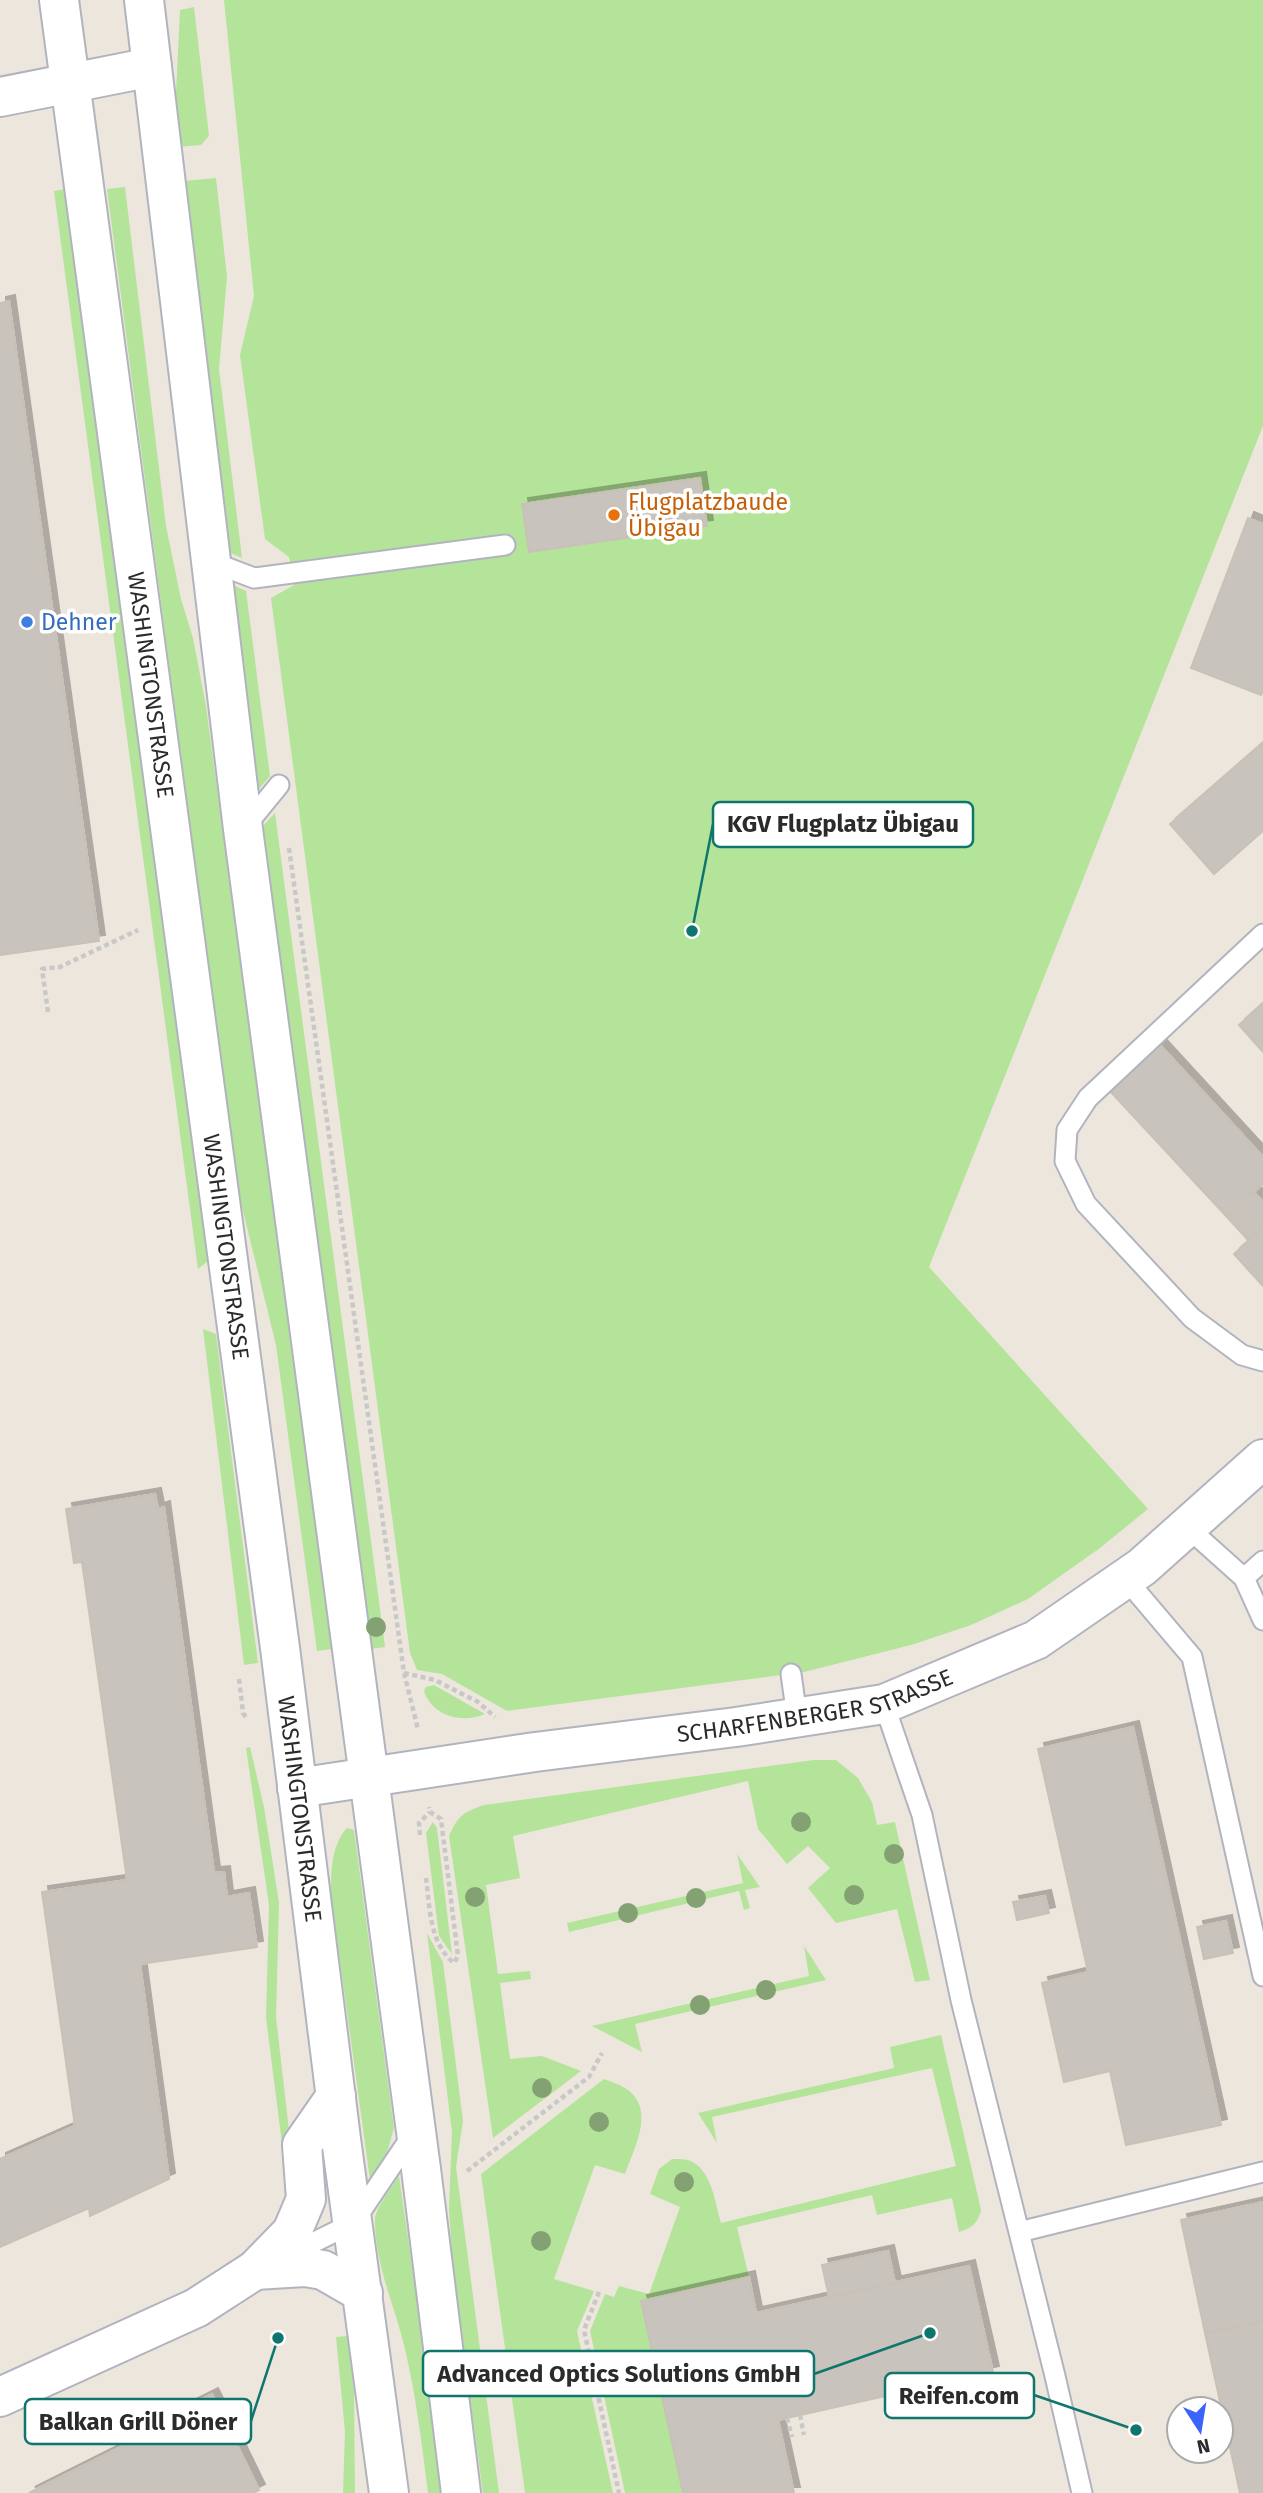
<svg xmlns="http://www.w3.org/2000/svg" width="1263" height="2493" viewBox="0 0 1263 2493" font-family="'Fira Sans',sans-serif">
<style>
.green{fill:#b4e499}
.building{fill:#c8c3bc;stroke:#c8c2b6;stroke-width:2;filter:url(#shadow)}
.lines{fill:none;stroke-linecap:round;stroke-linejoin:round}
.lane-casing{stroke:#b1b4bf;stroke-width:23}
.street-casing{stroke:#b1b4bf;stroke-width:42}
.secondary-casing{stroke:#b1b4bf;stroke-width:42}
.path{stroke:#c8c8c8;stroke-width:4.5;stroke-dasharray:5 3.5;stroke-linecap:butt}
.lane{stroke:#fff;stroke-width:19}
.street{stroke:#fff;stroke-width:38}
.secondary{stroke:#fff;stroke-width:38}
.tree{fill:#83a172}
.food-dot{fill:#e8710a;stroke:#fff;stroke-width:2.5}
.shop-dot{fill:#3f7fe0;stroke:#fff;stroke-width:2.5}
.labels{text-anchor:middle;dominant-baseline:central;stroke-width:7;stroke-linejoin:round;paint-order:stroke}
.food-label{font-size:23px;fill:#c56008;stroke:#fff;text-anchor:start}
.shop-label{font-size:23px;fill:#366cbe;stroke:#fff;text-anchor:start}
.street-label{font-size:23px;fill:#2b2b2b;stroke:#fff}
.leader{fill:none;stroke:#0f766e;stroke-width:2.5}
.callout-dot{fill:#0f766e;stroke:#fff;stroke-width:2.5}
.callout{fill:#fff;stroke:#0f766e;stroke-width:2.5}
.callout-label{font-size:24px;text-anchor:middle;font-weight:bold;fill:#2b2b2b}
</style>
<defs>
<filter id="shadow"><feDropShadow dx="6" dy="-6" stdDeviation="0" flood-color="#0004"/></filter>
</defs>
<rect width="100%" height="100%" fill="#ede6dd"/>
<path class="green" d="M224 0H1263V426L929 1267 1148 1509 1100 1548 1028 1599 971 1625 911 1645 804 1672 507 1711 442 1674 417 1670 410 1653 271 598 294 585 289 557 265 539 240 355 254 296Z
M194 7 209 136 201 145 177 147 176 93 180 10Z
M216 178 227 277 219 369 242 558 226 551 184 181Z
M125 187 166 526 181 599 193 638 206 706 332 1649 317 1651 276 1345 238 1191 107 189Z
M66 189 208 1261 198 1269 54 191Z
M231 584 246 591 270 776 259 789Z
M275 813 385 1647 371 1649 263 826Z
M203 1329 216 1334 258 1663 244 1665Z
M434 1685 485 1714C462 1724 432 1716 424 1691L426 1687Z
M250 1747 264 1807 279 1903 276 2017 292 2157 284 2159 266 2018 269 1905 246 1748Z
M814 1760H836L858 1778 872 1802 877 1825 895 1822 930 1980 915 1982 897 1909 836 1923 808 1888 830 1868 808 1846 787 1864 758 1829 748 1781 513 1836 520 1878 486 1885 498 1974 530 1971 531 1979 500 1983 510 2059 542 2056 581 2071 493 2138 449 1836C458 1816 463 1812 484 1805Z
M433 1822 437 1828 452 1954 439 1936 426 1833Z
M347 1828 354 1830 394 2128 385 2160 371 2187 331 1895C331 1872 331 1845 347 1828Z
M737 1854 760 1887 745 1890 750 1908 744 1910 739 1891 569 1932 567 1923 743 1883Z
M427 1933 443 1962 463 2121 456 2167 499 2493H483L453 2273 449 2208 452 2132Z
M804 1946 826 1980 635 2024 642 2052 592 2026 809 1976Z
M941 2035 981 2210C978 2223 972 2228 959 2232L952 2198 877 2215 872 2195 737 2227 749 2277 683 2493H625L590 2331 605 2294 614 2297 619 2286 649 2294 680 2207 650 2194 659 2169 672 2159C677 2159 684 2159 688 2160 712 2168 715 2203 721 2223L956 2166 932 2068 712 2117 717 2143 698 2113 894 2068 890 2047Z
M604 2079C611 2082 619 2084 625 2088 657 2108 634 2148 625 2174L595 2165 554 2279 594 2291 577 2331 613 2493H525L481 2174Z
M399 2176 445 2493H428C422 2445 416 2396 405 2349 395 2306 374 2263 375 2218 376 2208 393 2185 399 2176Z
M347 2336 354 2391 355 2493H343L345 2431 336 2337Z"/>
<path class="building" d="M9 301 99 941 0 955V303Z
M700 478 707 526 529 552 522 504Z
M1248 518 1263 524V690L1261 695 1191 668Z
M1263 743V831L1214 874 1170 824Z
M1263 1003V1052L1239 1025Z
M1159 1044 1263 1157V1184L1227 1217 1109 1090Z
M1254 1192 1263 1202V1227L1248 1240 1227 1217Z
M1263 1227V1286L1234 1254Z
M155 1494 158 1509 164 1507 214 1873 224 1872 227 1897 249 1893 257 1947 140 1964 169 2179 90 2216 89 2208 0 2247V2159L75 2126 42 1892 127 1880 82 1562 74 1563 66 1509Z
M1133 1727 1221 2125 1126 2145 1110 2071 1064 2082 1042 1983 1088 1972 1038 1749Z
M1045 1896 1049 1913 1017 1920 1013 1902Z
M1226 1921 1233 1953 1204 1959 1197 1927Z
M1263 2202V2321L1205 2333 1181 2220Z
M888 2251 895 2283 829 2297 822 2265Z
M969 2266 993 2372 778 2420 794 2493H683L641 2301 749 2277 756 2313Z
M1263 2321V2493H1240L1205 2333Z
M212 2394 259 2490 253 2493H29L143 2436 140 2430Z"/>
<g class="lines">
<defs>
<path id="lane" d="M212 562 254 578 505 545
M244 828 279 785
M1263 934 1088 1098 1067 1130 1065 1161 1086 1204 1192 1318 1242 1355 1263 1361
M1187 1527 1244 1578 1263 1620
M1125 1578 1192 1657 1263 1976
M1244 1578 1263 1561
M791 1674 797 1717
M884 1704 922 1815 961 2000 1055 2376 1082 2493
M1019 2232 1263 2172
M282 2258 353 2223 413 2134"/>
<g id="street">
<path d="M0 97 152 67"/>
<path id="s1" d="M297 1788 535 1752 736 1727 884 1704 1036 1640 1142 1567 1263 1459"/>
<path d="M255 2270 305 2267 323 2270 363 2293"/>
<path d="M0 2397 196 2308 255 2270 292 2232 306 2199 302 2145 336 2096"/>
</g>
<g id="secondary">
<path id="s2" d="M59 0 280 1648 341 2139 389 2493"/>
<path d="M144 0 243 829 421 2169 461 2493"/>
</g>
</defs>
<use href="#lane" class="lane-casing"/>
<use href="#street" class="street-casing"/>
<use href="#secondary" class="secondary-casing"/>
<path class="path" d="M289 848 404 1673 418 1729
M48 1012 42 969 60 967 138 930
M404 1673 435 1680 478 1702 495 1717
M239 1679 243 1713 247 1719
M420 1835 419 1823 430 1812
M426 1878C430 1907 429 1943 454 1963L458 1956 441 1819 430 1812 429 1807
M467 2171 589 2077 602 2053
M599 2292 584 2330 619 2493
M800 2415 804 2435
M787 2418 792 2437"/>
<use href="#lane" class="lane"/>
<use href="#street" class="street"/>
<use href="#secondary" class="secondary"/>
</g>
<g class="tree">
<circle cx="376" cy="1627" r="10"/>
<circle cx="801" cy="1822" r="10"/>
<circle cx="894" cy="1854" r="10"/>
<circle cx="854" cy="1895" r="10"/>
<circle cx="475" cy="1897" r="10"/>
<circle cx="696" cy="1898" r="10"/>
<circle cx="628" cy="1913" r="10"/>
<circle cx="766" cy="1990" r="10"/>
<circle cx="700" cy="2005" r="10"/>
<circle cx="542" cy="2088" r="10"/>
<circle cx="599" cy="2122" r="10"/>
<circle cx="684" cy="2182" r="10"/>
<circle cx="541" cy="2241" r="10"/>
</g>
<circle class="food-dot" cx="614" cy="515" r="7"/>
<circle class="shop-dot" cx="27" cy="622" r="7"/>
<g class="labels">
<g class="food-label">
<text x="628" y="502">Flugplatzbaude<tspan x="628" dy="26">Übigau</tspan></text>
</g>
<g class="shop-label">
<text x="41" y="622">Dehner</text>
</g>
<g class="street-label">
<text stroke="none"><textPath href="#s2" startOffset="691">WASHINGTONSTRASSE</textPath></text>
<text stroke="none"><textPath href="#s2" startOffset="1258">WASHINGTONSTRASSE</textPath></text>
<text stroke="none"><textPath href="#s1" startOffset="525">SCHARFENBERGER STRASSE</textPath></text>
<text stroke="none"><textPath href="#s2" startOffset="1825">WASHINGTONSTRASSE</textPath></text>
</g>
</g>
<path class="leader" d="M692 931L713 824M930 2333L814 2374M1136 2430L1034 2395M278 2338L251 2421"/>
<g class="callout-dot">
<circle cx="692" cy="931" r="7"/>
<circle cx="930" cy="2333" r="7"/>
<circle cx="1136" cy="2430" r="7"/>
<circle cx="278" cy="2338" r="7"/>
</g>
<g class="callout">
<rect x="713" y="802" width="260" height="45" rx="7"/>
<rect x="423" y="2351" width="391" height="45" rx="7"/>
<rect x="885" y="2373" width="149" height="45" rx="7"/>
<rect x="25" y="2399" width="226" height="45" rx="7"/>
</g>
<g class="callout-label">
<text x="843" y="832">KGV Flugplatz Übigau</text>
<text x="619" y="2382">Advanced Optics Solutions GmbH</text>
<text x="959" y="2404">Reifen.com</text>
<text x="138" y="2430">Balkan Grill Döner</text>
</g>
<g transform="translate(1200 2430) rotate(168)"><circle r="33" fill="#ffffff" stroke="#aaaaaa" stroke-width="2"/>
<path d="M0-5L12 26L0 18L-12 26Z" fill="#3c64fb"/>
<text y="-10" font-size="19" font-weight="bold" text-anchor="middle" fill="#2b2b2b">N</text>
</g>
</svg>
